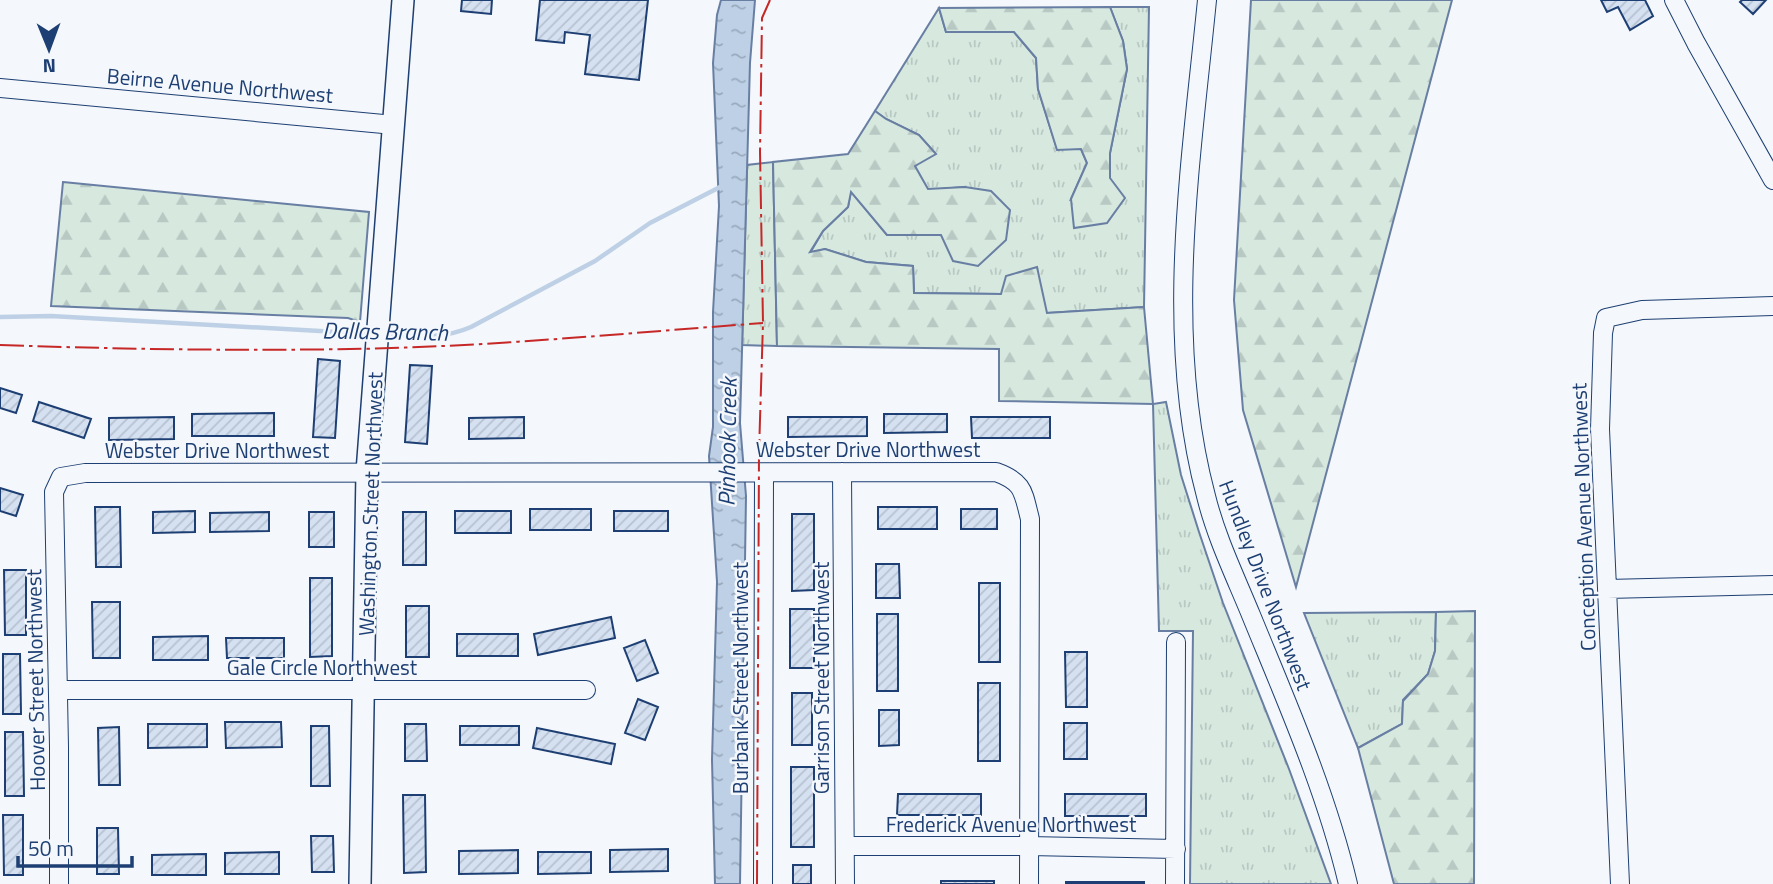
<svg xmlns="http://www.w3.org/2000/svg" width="1773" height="884" viewBox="0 0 1773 884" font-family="'Titillium Web',sans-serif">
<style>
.grass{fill:url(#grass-tufts);stroke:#687fa3;stroke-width:2}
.forest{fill:url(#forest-firs);stroke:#687fa3;stroke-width:2}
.water{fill:url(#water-ripples);stroke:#687fa3;stroke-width:2}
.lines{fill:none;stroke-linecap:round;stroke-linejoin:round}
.stream{stroke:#bed0e5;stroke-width:4.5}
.building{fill:url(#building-hatch);stroke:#1d3f73;stroke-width:2}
.minor-casing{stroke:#1d3f73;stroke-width:20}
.major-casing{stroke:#1d3f73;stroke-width:24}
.minor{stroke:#f4f7fb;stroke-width:18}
.major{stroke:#f4f7fb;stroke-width:21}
.power{stroke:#c62828;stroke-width:2;stroke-dasharray:24 5 3.5 5;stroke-linecap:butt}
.labels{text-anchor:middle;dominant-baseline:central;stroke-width:5;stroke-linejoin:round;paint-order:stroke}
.street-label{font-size:21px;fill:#1d3f73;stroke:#f4f7fb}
.water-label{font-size:23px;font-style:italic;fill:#1d3f73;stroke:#f4f7fb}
</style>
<defs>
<pattern id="grass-tufts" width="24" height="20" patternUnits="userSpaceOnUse" patternTransform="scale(1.75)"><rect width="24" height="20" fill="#d7e8df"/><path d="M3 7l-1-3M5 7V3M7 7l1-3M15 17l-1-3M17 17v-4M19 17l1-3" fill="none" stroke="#b8c8c3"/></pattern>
<pattern id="forest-firs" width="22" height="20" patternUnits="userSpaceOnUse" patternTransform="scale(1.75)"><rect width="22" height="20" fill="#d7e8df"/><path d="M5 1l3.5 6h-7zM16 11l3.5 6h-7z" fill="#b8c8c3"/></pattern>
<pattern id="water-ripples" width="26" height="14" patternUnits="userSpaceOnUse" patternTransform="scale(1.75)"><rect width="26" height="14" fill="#bed0e5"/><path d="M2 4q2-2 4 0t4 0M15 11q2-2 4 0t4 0" fill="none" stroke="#9aaabe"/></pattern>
<pattern id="building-hatch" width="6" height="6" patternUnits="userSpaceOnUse" patternTransform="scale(1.75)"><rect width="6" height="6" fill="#d5e0f0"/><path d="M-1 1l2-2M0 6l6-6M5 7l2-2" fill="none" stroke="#b6c1d1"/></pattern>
</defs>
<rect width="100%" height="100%" fill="#f4f7fb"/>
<path class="grass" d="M1110 7H1149L1144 307 1046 313 1036 268 1001 294 914 293 913 266 866 262 825 249 810 253 823 231 848 207 851 191 887 235H941L965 187 928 190 914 166 935 153 919 135 886 119 875 111 939 8 946 32H1014L1036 58 1038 89 1057 149H1081L1087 163 1071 199 1110 178V153L1127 69 1123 41Z
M773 162 777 346 742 345 747 165Z
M1166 402 1181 475 1199 532 1223 603 1289 769 1331 884H1190L1193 631H1159L1153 404Z
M1436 612 1435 651 1428 674 1403 700 1402 724 1358 748 1304 613Z"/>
<path class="forest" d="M1251 0H1452L1296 587 1243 410 1234 300Z
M1110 7 1123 41 1127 69 1110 153V178L1125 198 1107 223 1074 228 1071 199 1087 163 1081 149 1057 150 1038 89 1036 58 1014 32H946L939 8Z
M875 111 886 119 919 135 936 154 915 166 928 189 965 187 991 191 1010 210 1006 240 978 266 953 261 941 235H887L851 192 848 207 823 231 810 252 825 249 866 262 913 266 914 293 1001 294 1006 276 1037 267 1047 313 1144 307 1153 404 999 401V349L777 346 773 162 848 154Z
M63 182 369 212 360 322 348 318 51 306Z
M1475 611 1474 884H1394L1358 748 1402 724 1403 701 1428 674 1435 651 1436 612Z"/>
<path class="water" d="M721 0H755L750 63 740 423 746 496 740 884H715L712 760 717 582 709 456 713 427V312L719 206 713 63 717 15Z"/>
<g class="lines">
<path class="stream" d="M0 317 51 316 373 334
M385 334C417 336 441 340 471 327L595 261 650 223 722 186"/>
</g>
<path class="building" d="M462 0H492L491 14 461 11Z
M540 0H648L639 80 585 74 590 35 565 32 564 43 536 40Z
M1601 0H1645L1653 16 1630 30 1618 7 1607 12Z
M1742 0H1766L1753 14 1740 2Z
M318 359 340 361 335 438 313 437Z
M410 365 432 366 427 444 405 442Z
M0 388 22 395 16 413 0 408Z
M39 402 91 419 84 438 33 421Z
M274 413V436H192V414Z
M884 414H947V432L884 433Z
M174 417V439L109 440V418Z
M524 417V438L469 439V418Z
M788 417H867V436L788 437Z
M971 417H1050V438H972Z
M0 488 23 495 16 516 0 511Z
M95 507H120L121 567H96Z
M878 507H937V529H878Z
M530 509H591V530H530Z
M961 509H997V529H961Z
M195 511V532L153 533V512Z
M455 511H511V533H455Z
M614 511H668V531H614Z
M269 512V531L210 532V513Z
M309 512H334V547H309Z
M403 512H426V565H403Z
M792 514H814V590L792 591Z
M876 564H899L900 598H876Z
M4 570H26V635H5Z
M310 578H332V656L310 657Z
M979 583H1000V662H979Z
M92 602H120V658H93Z
M406 606H429V657H406Z
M790 609H814V668H790Z
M877 614H898V691H877Z
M611 617 615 638 538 655 534 634Z
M457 634H518V656H457Z
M208 636V660H153V637Z
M226 638H284V658H227Z
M645 640 658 673 637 681 624 648Z
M1065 652H1087V707H1066Z
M3 654H20L21 714H3Z
M978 683H1000V761H978Z
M792 693H812V745H792Z
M638 699 658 707 645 740 625 733Z
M879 710H899V745L879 746Z
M225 722H281L282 747 226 748Z
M1064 723H1087V759H1064Z
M148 724H207V747L148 748Z
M405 724H426L427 761H405Z
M311 726H329L330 786H311Z
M460 726H519V745H460Z
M119 727 120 785H99L98 728Z
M537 728 615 744 611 764 533 748Z
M5 732H23L24 796H5Z
M791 767H814V847H791Z
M898 794H981V815H897Z
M1065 794H1146V816H1065Z
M403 795H425L426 872 404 873Z
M3 815H23V875H4Z
M97 828H118L119 874H97Z
M311 836H333L334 872H312Z
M668 849V871L610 872V850Z
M518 850V873L459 874V851Z
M279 852V874H225V853Z
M538 852H591V873L538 874Z
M206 854V875H152V855Z
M793 865H811V884H793Z
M941 881H994V884H941Z
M1066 882H1144V884H1066Z"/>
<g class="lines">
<defs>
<path id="minor" d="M1207 0C1191 163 1163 335 1206 496 1216 537 1235 576 1251 615 1287 703 1326 791 1348 884
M1674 0 1696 43 1773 180
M0 88 394 125
M842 472 845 884
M1607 589 1773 585
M58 690H586
M845 846H1029L1176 849
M59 884V747L54 492 61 477 85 473 996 472C1024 482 1023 492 1030 519L1029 884
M763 884 764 473
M1175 884 1176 642
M1620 884 1600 429 1603 333 1606 318 1642 310 1773 306"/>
<path id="major" d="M360 884 367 472 403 0"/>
</defs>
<use href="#minor" class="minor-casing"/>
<use href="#major" class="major-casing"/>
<use href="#minor" class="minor"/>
<use href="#major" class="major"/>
<path class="power" d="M0 345C117 349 234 351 350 349 488 347 626 333 763 323
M757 884 759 452 763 323 760 152 762 18 770 0"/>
</g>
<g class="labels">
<g class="street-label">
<text transform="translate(220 85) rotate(5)">Beirne Avenue Northwest</text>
<text x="868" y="449">Webster Drive Northwest</text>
<text x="217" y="450">Webster Drive Northwest</text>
<text transform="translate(370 504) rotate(-88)">Washington Street Northwest</text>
<text transform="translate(1583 517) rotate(-92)">Conception Avenue Northwest</text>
<text transform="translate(1266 585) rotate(69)">Hundley Drive Northwest</text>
<text x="322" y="667">Gale Circle Northwest</text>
<text transform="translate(740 678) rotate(-90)">Burbank Street Northwest</text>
<text transform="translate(821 678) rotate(-90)">Garrison Street Northwest</text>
<text transform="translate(35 680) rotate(-91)">Hoover Street Northwest</text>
<text x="1011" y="824">Frederick Avenue Northwest</text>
</g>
<g class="water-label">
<text transform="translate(385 331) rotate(1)">Dallas Branch</text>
<text transform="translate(727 442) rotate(-89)">Pinhook Creek</text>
</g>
</g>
<g transform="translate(49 49) rotate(179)" stroke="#f4f7fb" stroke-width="5" paint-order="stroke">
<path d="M0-5L12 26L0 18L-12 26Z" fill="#1d3f73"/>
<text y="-10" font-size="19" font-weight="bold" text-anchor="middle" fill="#1d3f73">N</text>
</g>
<path d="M18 856v10h114v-10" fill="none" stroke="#1d3f73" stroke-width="3.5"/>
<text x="28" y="856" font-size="21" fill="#1d3f73" stroke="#f4f7fb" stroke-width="5" paint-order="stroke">50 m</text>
</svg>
